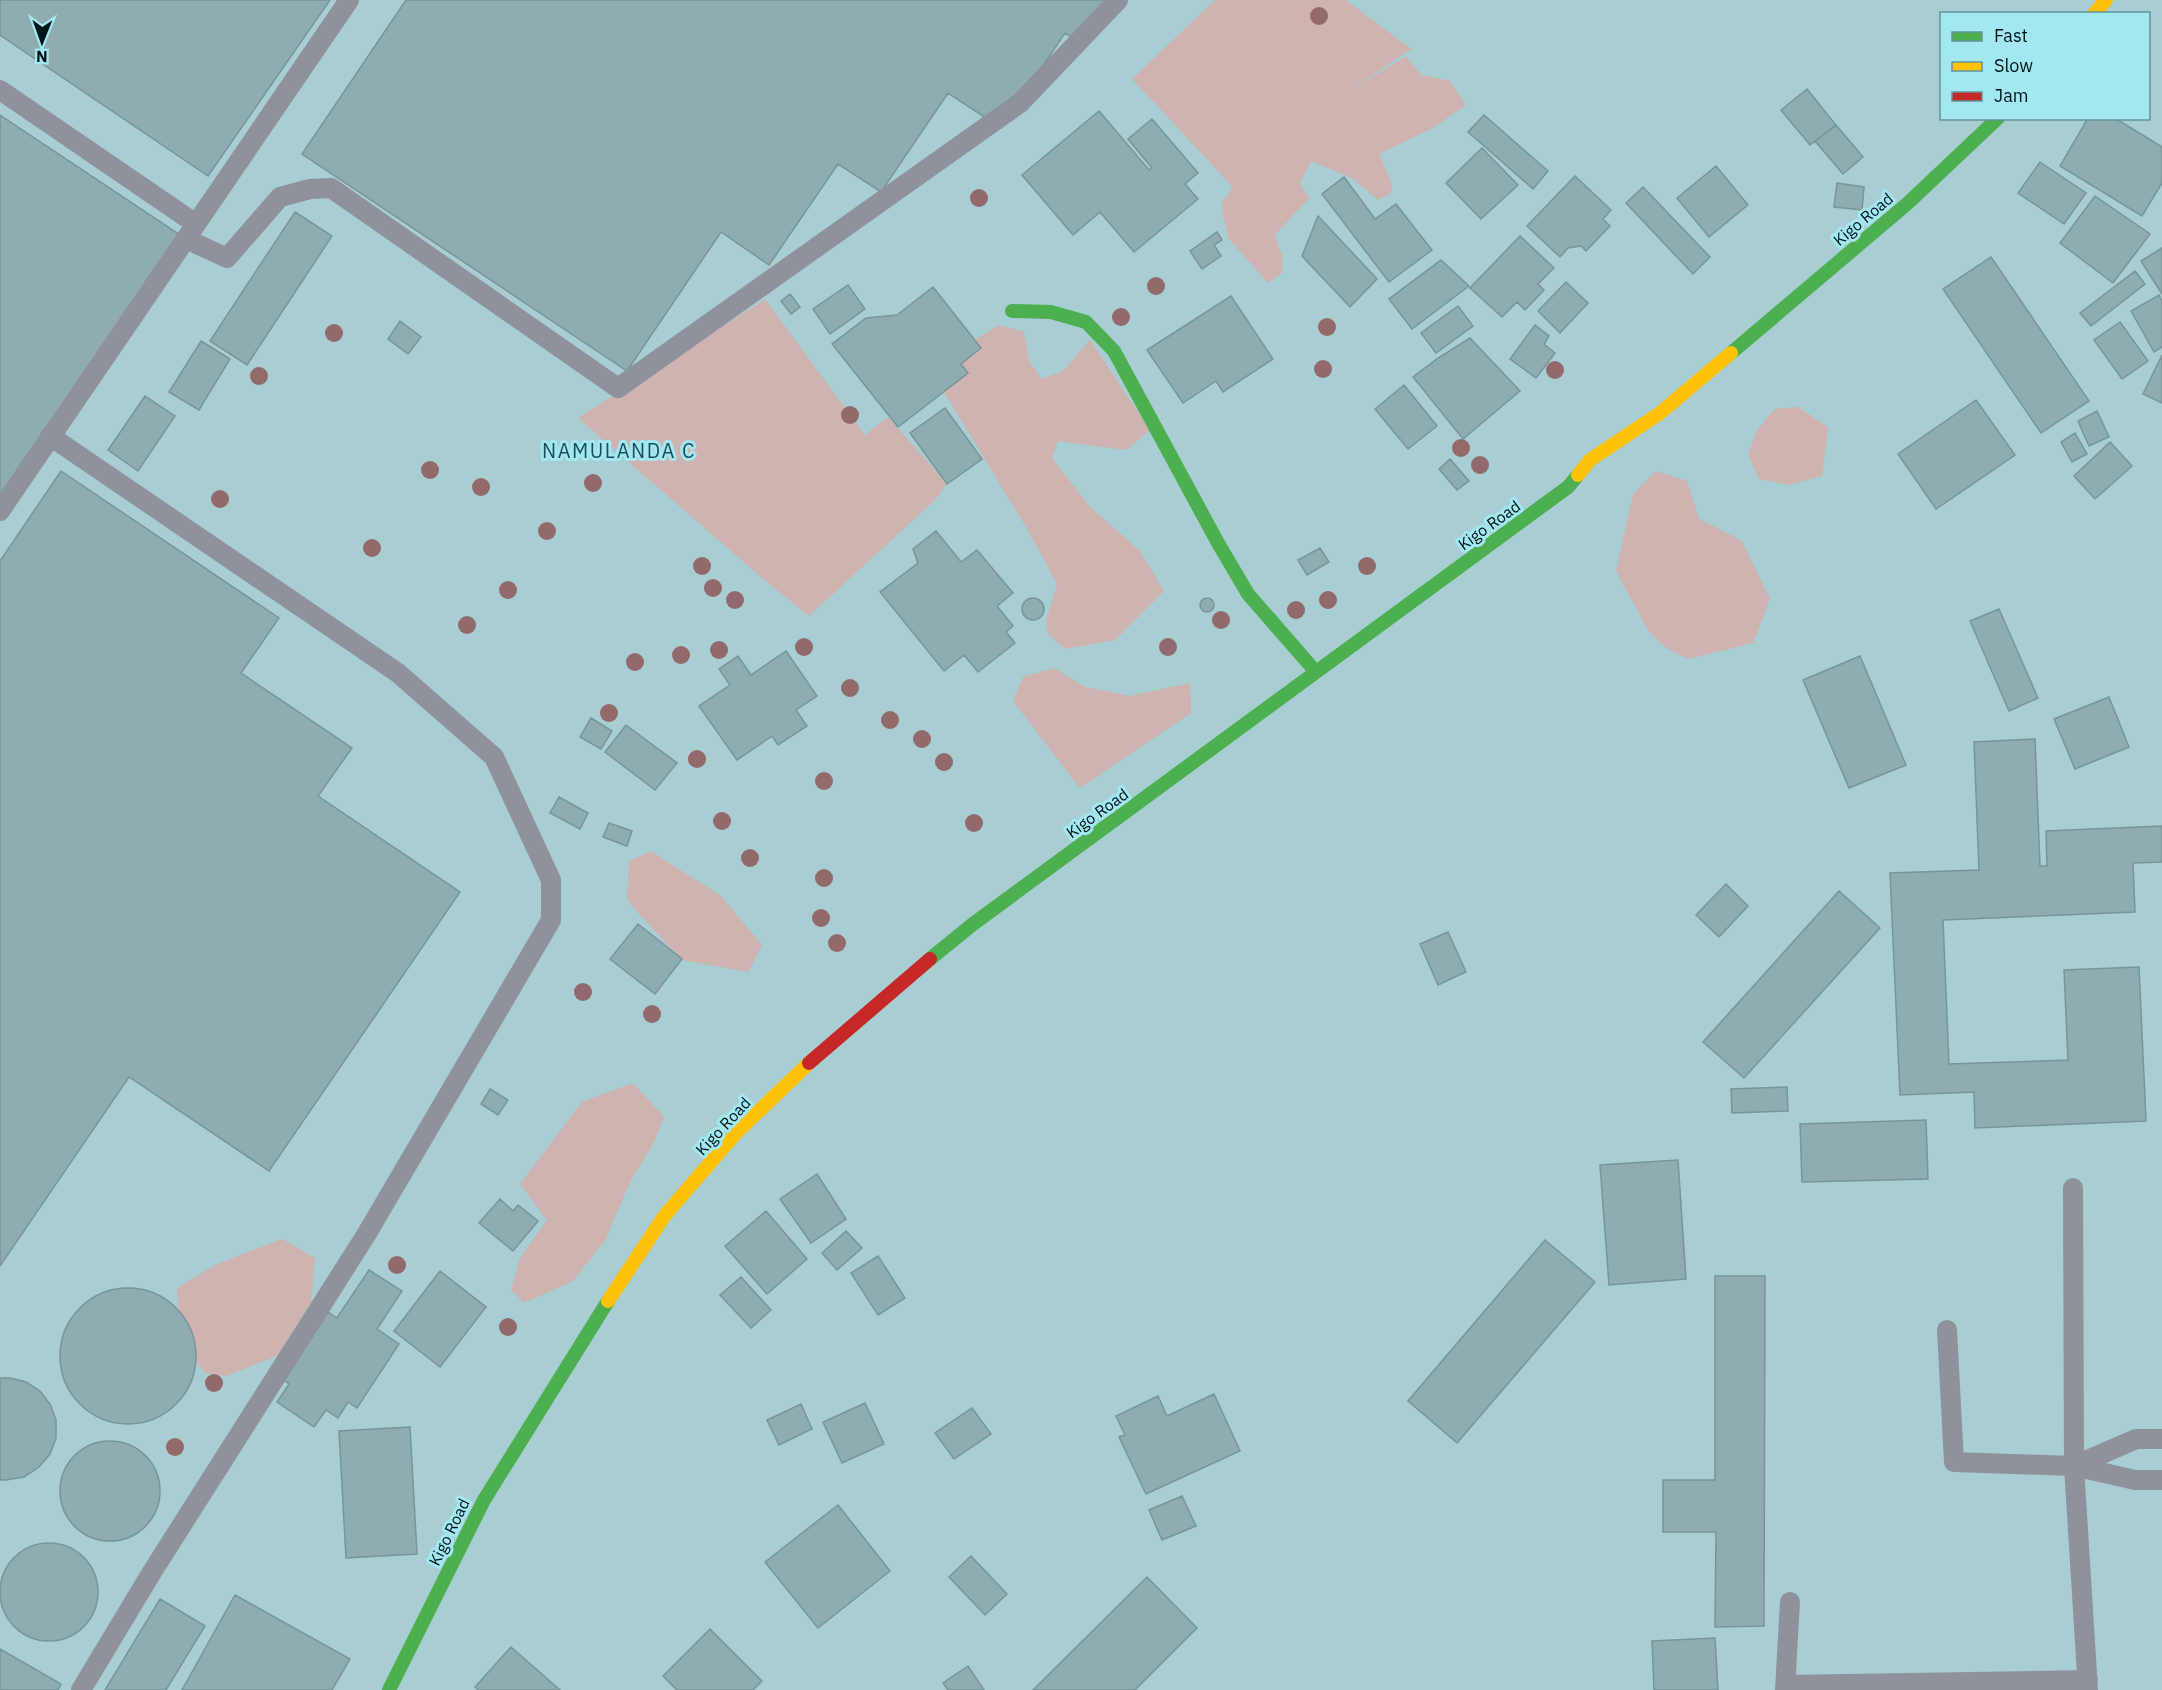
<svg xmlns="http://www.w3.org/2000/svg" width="2162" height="1690" viewBox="0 0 2162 1690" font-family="'IBM Plex Sans',sans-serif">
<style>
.green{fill:#ceb3b0}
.building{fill:#8fadb0;stroke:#789599;stroke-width:1.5}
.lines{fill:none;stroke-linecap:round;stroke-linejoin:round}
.lane{stroke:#8f919b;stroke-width:20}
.fast{stroke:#4caf50;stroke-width:14}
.slow{stroke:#ffc107;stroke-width:14}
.jam{stroke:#c62828;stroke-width:14}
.tree{fill:#926a6c}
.labels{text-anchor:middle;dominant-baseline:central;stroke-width:6;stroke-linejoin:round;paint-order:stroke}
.street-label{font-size:16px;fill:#001519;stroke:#a3e8f1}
.quarter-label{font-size:20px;letter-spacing:1.5px;fill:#1a4f56;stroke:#a3e8f1}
</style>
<rect width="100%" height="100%" fill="#a8cdd2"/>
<path class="green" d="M1215 0H1346L1411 49 1347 93 1406 56 1421 75 1450 81 1466 105 1431 129 1379 154 1391 181 1392 192 1378 200 1352 178 1311 161 1300 184 1309 198 1275 235 1282 256V273L1268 283 1228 238 1221 204 1233 187 1132 79Z
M765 299 865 435 888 417 947 484 935 500 809 616 762 578 578 418Z
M999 325 1024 332 1029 361 1042 379 1063 371 1090 340 1150 430 1126 450 1058 441 1052 458 1090 507 1139 550 1164 591 1115 640 1065 649 1049 635 1046 622 1057 584 1029 532 941 387 945 358Z
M1798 407 1828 427 1822 476 1789 485 1759 479 1748 455 1757 430 1775 409Z
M1656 471 1687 481 1699 519 1742 541 1770 599 1753 643 1688 659 1666 648 1649 632 1616 571 1633 494Z
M1054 668 1085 687 1130 696 1190 683 1191 713 1080 788 1013 701 1023 677Z
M651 851 721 896 762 945 748 972 682 960 639 914 627 899 629 861Z
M633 1083 664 1117 653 1144 629 1184 606 1239 573 1281 524 1303 511 1290 519 1260 547 1220 520 1184 582 1102Z
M282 1239 315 1258 311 1302 277 1356 226 1376 205 1373 180 1339 177 1288 215 1265Z"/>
<path class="building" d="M0 0H330L208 176 0 35Z
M406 0H1116L1085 46 1065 33 1001 128 948 93 881 192 838 164 769 265 721 232 627 371 302 154Z
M1807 89 1836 125 1810 145 1781 110Z
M1099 111 1149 170 1152 168 1128 139 1152 119 1198 173 1185 184 1198 199 1134 252 1100 212 1073 235 1022 175Z
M0 115 186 239 0 515Z
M1484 115 1548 171 1533 189 1468 132Z
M2088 118H2115L2162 147V183L2142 216 2060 166Z
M1836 125 1863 157 1843 174 1815 141Z
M1482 148 1518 185 1481 219 1446 183Z
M2040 162 2086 193 2064 224 2018 193Z
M1716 166 1748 205 1709 237 1677 198Z
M1575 176 1611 210 1603 219 1610 226 1586 251 1581 246 1568 248 1560 257 1527 226Z
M1344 177 1375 219 1396 204 1432 250 1389 282 1322 194Z
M1837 183 1864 187 1862 210 1834 207Z
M1643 187 1710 257 1693 274 1626 203Z
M2095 196 2150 234 2113 283 2060 243Z
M295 212 332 236 247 365 210 341Z
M1318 216 1377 279 1350 307 1302 256Z
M1217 232 1222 240 1214 245 1221 256 1202 269 1190 251Z
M1520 236 1554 268 1538 284 1544 290 1525 310 1517 302 1502 317 1470 288Z
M2162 248V294L2141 261Z
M1991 257 2089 401 2041 433 1943 289Z
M1441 260 1469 286 1412 329 1389 299Z
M2135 271 2145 284 2091 326 2080 313Z
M1566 282 1588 303 1560 333 1538 311Z
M848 285 865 309 830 334 813 309Z
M933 287 981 348 961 364 968 373 898 427 832 344 866 318 897 315Z
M790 294 800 307 791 314 781 301Z
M2159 295 2162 301V347L2154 352 2131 311Z
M1231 296 1273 359 1223 392 1216 381 1183 403 1147 350Z
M1458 306 1473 326 1436 353 1421 333Z
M400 321 421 337 408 354 388 339Z
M2120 322 2148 361 2122 379 2094 340Z
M1535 325 1549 336 1544 344 1555 353 1536 378 1510 359Z
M1470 338 1520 391 1463 439 1413 377 1438 358Z
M201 341 230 359 199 410 169 392Z
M2162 355V403L2143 394Z
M1404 385 1437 426 1408 449 1375 409Z
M145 396 175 416 138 471 108 450Z
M1976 400 2015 455 1936 509 1898 454Z
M945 408 982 459 947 484 910 433Z
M2097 411 2109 437 2089 446 2078 421Z
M2075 433 2087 454 2072 462 2061 442Z
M2110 442 2132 466 2095 499 2074 476Z
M1450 459 1469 481 1457 490 1439 469Z
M61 471 279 618 241 673 352 748 318 796 460 892 269 1171 129 1077 0 1266V561Z
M936 531 961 562 977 550 1013 593 997 606 1013 626 1006 632 1015 643 978 672 964 655 944 671 880 592 918 563 913 549Z
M1320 548 1329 562 1307 575 1298 560Z
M1022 609a11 11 0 1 1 22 0a11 11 0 1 1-22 0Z
M1200 605a7 7 0 1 1 14 0a7 7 0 1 1-14 0Z
M1999 609 2038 698 2009 711 1970 621Z
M786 651 817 696 796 710 807 726 778 745 772 736 737 760 699 706 730 685 719 669 738 656 751 675Z
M1860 656 1906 765 1849 788 1803 680Z
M2109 697 2129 747 2075 769 2054 719Z
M591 718 612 731 601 749 580 737Z
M626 725 677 763 655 790 605 752Z
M2035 739 2040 866H2047L2046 831 2162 826V862L2133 863 2135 912 1943 920 1949 1064 2068 1060 2064 970 2139 967 2146 1121 1975 1128 1974 1092 1900 1095 1890 873 1979 870 1974 742Z
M559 797 588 813 580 829 550 813Z
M609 823 632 831 627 846 603 837Z
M1726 884 1748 906 1719 937 1696 915Z
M1839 891 1880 928 1744 1078 1703 1042Z
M638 924 682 959 655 994 610 959Z
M1448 932 1466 972 1438 985 1420 944Z
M1787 1087 1788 1111 1732 1113 1731 1089Z
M490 1089 508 1100 498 1115 481 1104Z
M1926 1120 1928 1179 1802 1182 1800 1124Z
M1678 1160 1686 1279 1609 1285 1600 1165Z
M817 1174 846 1219 811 1243 780 1199Z
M500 1199 513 1211 518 1205 538 1221 513 1251 479 1223Z
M766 1211 807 1259 767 1294 725 1246Z
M846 1231 862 1248 837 1270 822 1253Z
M1545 1240 1595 1282 1457 1443 1408 1401Z
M878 1256 905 1298 878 1315 851 1273Z
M369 1270 402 1291 377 1329 399 1344 357 1408 348 1402 338 1418 326 1410 314 1427 277 1402 289 1384 284 1380 328 1312 337 1318Z
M440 1271 486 1307 440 1367 394 1331Z
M1715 1276H1765L1764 1626 1715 1627 1716 1532H1663V1480H1715Z
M741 1277 771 1310 751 1328 720 1295Z
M60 1356a68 68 0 1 1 136 0a68 68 0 1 1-136 0Z
M0 1378H10L26 1382 40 1391 50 1404 56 1420V1438L50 1454 39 1467 24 1477 6 1480H0Z
M1214 1394 1240 1451 1146 1494 1119 1437 1125 1435 1116 1416 1158 1396 1167 1416Z
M865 1403 884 1444 842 1463 823 1422Z
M801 1404 812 1429 779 1445 767 1420Z
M972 1408 991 1434 954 1459 935 1433Z
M410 1427 417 1554 346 1558 339 1431Z
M60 1491a50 50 0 1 1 100 0a50 50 0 1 1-100 0Z
M1182 1496 1196 1526 1162 1540 1149 1510Z
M838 1505 890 1571 818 1628 765 1562Z
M0 1592a49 49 0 1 1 98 0a49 49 0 1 1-98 0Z
M971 1556 1007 1594 985 1615 949 1577Z
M1147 1577 1197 1628 1135 1690H1033Z
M235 1595 350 1659 332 1690H182Z
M160 1599 205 1626 166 1690H105Z
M710 1629 762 1681 753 1690H677L663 1676Z
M1715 1638 1718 1690H1654L1652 1641Z
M511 1647 560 1690H478L475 1687Z
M0 1649 61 1684 58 1690H0Z
M968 1666 984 1690H948L943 1683Z"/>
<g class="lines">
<path class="lane" d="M0 90 196 224
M186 239 227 258 280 197 310 189 331 188 618 388 1020 103 1118 0
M50 436 398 673 494 757 551 880V920L366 1235 152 1572 81 1690
M0 511 349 0
M2073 1188 2074 1466 2088 1690
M1947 1330 1954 1462 2074 1466 2135 1480H2162
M2074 1466 2136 1439H2162
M1786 1685 2088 1680 2080 1690
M1785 1690 1790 1602"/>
<path class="fast" d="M1012 311 1051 312 1086 322 1114 351 1218 543 1248 594 1316 672
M1731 353 1908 203 1998 118
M930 959 973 924 1568 487 1578 475
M389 1690 484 1500 608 1301"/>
<path class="slow" d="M2094 14 2106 0
M1578 475 1590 460 1660 413 1731 353
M608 1301 665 1215 737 1132 809 1063"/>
<path class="jam" d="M809 1063 930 959"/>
</g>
<g class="tree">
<circle cx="1319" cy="16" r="9"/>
<circle cx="979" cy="198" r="9"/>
<circle cx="1156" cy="286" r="9"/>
<circle cx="1121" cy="317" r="9"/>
<circle cx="1327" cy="327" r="9"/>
<circle cx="334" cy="333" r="9"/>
<circle cx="1323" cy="369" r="9"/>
<circle cx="1555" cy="370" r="9"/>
<circle cx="259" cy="376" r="9"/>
<circle cx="850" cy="415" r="9"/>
<circle cx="1461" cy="448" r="9"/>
<circle cx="1480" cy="465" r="9"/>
<circle cx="430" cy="470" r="9"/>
<circle cx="593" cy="483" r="9"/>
<circle cx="481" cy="487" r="9"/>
<circle cx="220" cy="499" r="9"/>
<circle cx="547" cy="531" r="9"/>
<circle cx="372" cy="548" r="9"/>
<circle cx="702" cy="566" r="9"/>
<circle cx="1367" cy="566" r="9"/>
<circle cx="713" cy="588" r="9"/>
<circle cx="508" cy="590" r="9"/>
<circle cx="735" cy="600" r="9"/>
<circle cx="1328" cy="600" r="9"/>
<circle cx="1296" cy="610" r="9"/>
<circle cx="1221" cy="620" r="9"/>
<circle cx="467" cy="625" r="9"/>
<circle cx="804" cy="647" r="9"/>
<circle cx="1168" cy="647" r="9"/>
<circle cx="719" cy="650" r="9"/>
<circle cx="681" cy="655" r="9"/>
<circle cx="635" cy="662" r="9"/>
<circle cx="850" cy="688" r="9"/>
<circle cx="609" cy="713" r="9"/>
<circle cx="890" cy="720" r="9"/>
<circle cx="922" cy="739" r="9"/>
<circle cx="697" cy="759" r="9"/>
<circle cx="944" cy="762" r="9"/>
<circle cx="824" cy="781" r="9"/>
<circle cx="722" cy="821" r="9"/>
<circle cx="974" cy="823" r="9"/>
<circle cx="750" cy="858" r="9"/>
<circle cx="824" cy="878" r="9"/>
<circle cx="821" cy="918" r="9"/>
<circle cx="837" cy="943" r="9"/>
<circle cx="583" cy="992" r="9"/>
<circle cx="652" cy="1014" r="9"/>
<circle cx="397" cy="1265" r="9"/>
<circle cx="508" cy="1327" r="9"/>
<circle cx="214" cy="1383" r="9"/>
<circle cx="175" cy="1447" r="9"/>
</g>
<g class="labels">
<g class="street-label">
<text transform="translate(1863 219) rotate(-40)">Kigo Road</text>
<text transform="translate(1489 525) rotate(-36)">Kigo Road</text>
<text transform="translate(1097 813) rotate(-36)">Kigo Road</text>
<text transform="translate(723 1126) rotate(-47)">Kigo Road</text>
<text transform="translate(449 1532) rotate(-64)">Kigo Road</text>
</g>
<g class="quarter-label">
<text x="619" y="450">NAMULANDA C</text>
</g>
</g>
<rect x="1940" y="12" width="210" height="108" fill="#a3e8f1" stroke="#62949b" stroke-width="1.5"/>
<rect x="1952" y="32" width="30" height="9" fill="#4caf50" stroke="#62949b" stroke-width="1.5"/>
<text x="1994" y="42" font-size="18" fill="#001519">Fast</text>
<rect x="1952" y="62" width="30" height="9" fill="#ffc107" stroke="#62949b" stroke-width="1.5"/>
<text x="1994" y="72" font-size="18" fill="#001519">Slow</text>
<rect x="1952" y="92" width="30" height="9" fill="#c62828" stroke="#62949b" stroke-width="1.5"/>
<text x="1994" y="102" font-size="18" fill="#001519">Jam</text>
<g transform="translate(42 42) rotate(181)" stroke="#a3e8f1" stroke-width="4.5" paint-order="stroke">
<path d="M0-4.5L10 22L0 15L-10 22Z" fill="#001519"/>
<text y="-9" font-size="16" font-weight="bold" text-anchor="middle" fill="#001519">N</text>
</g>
</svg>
